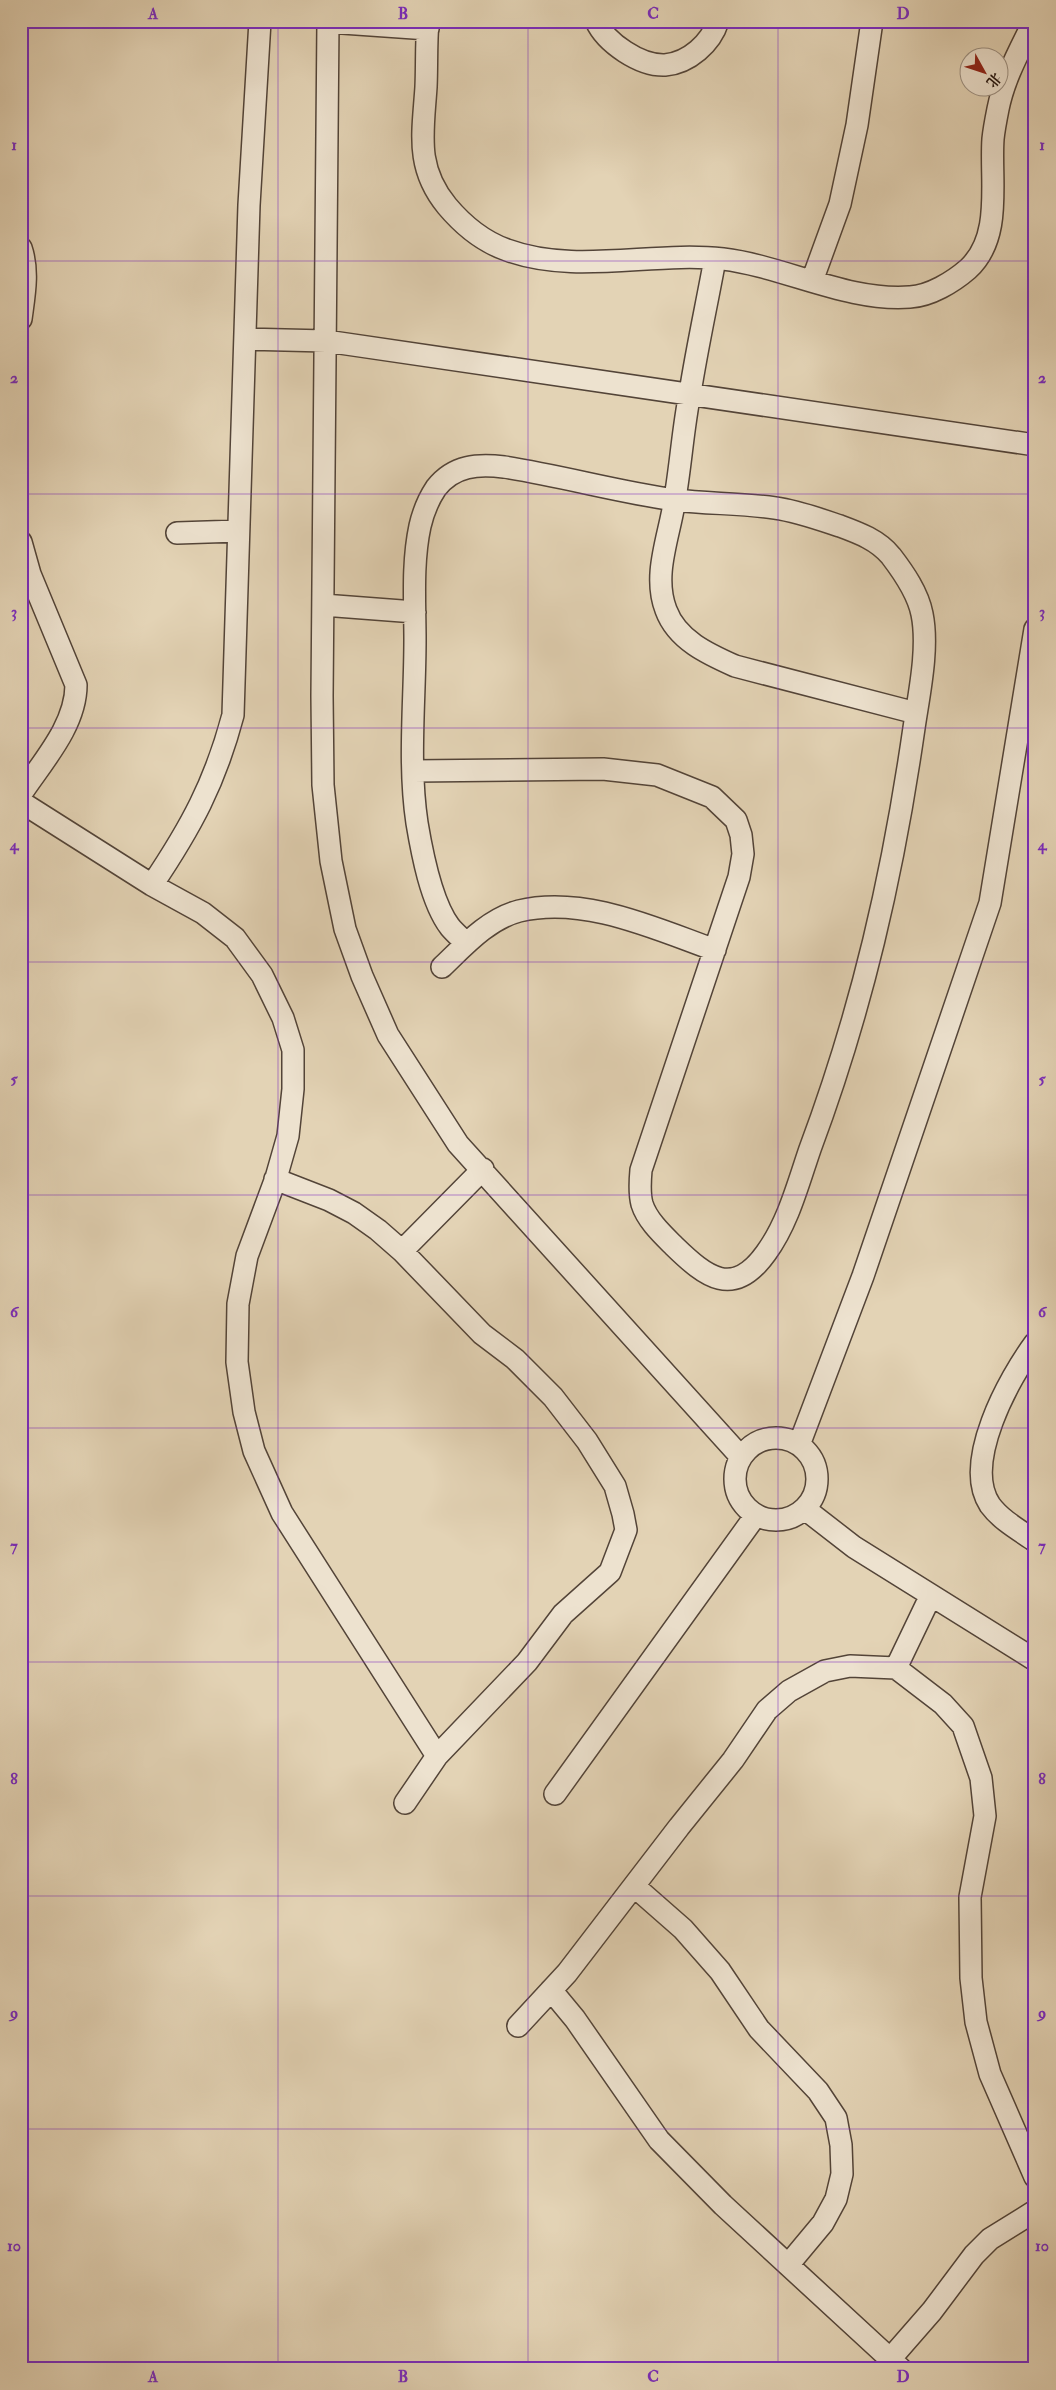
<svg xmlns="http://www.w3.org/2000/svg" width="1056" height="2390" viewBox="0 0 1056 2390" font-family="'IM FELL Double Pica','Noto Serif SC',serif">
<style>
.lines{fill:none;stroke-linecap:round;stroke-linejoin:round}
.minor-casing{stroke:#534438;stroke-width:24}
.minor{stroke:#ede2cf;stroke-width:21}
.grid{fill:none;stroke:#7b2cbf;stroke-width:1;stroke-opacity:0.55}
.neatline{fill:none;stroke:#7b2cbf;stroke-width:2}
.grid-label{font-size:16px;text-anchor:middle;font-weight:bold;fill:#7b2cbf}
</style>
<rect width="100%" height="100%" fill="#e3d3b5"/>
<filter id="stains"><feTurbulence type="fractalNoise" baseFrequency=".004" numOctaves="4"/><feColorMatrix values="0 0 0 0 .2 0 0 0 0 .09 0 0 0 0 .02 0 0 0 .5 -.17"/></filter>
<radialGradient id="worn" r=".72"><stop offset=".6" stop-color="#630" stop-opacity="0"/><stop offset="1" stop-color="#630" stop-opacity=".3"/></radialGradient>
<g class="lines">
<defs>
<path id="minor" d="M328 21 322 696 323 785 331 861 345 929 362 976 388 1035 458 1144 741 1457
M428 21C426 43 427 65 426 87 423 133 415 167 447 206 463 225 484 242 507 250 575 275 653 251 723 259 783 266 848 302 910 297 930 296 953 282 968 269 1003 237 990 181 993 139 994 129 996 119 998 109 1004 78 1020 50 1034 21
M596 21C606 43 640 66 665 65 689 63 711 43 718 21
M328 22 428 29
M21 248C29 271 24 296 21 319
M715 259C707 303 697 348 690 393 683 428 681 463 675 498 670 535 652 574 666 610 677 640 708 654 735 666L916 713
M812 281 840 204 857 125 872 21
M246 339 326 341 1035 445
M177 533 238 531
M21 542 30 574 76 685C76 725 43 761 21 794
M323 605 415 612
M414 771 603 769 657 775 712 797 736 820 741 835 743 854 739 877 641 1170C640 1181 639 1193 642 1204 647 1220 662 1234 674 1246 706 1277 733 1299 766 1253 788 1223 798 1184 810 1149 862 1010 893 874 914 728 919 694 929 648 922 614 918 593 904 573 891 556 878 540 859 533 840 526 819 519 797 511 775 508 742 503 708 504 675 500 618 492 562 476 504 467 478 464 454 465 436 488 428 500 423 513 420 526 412 563 415 603 415 640 415 700 408 763 417 823 422 853 431 902 450 927 455 933 461 938 466 943
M21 802 152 885 203 913 235 938 262 975 283 1018 293 1050V1089L288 1136 276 1178 247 1256 238 1304 237 1362 244 1412 254 1451 282 1513 437 1756
M152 885C191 827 215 783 233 715L249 205 260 21
M442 967C464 946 488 919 519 911 584 895 656 929 715 950
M275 1179 329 1200 354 1213 378 1230 402 1251 482 1334 515 1359 553 1397 587 1441 615 1486 623 1514 626 1530 610 1572 563 1614 527 1662 437 1756 405 1803
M402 1251 483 1169
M1035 1343C1009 1378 962 1463 990 1505 1001 1520 1019 1530 1035 1541
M735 1479a41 41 0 1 1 82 0a41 41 0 1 1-82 0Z
M799 1445 863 1276 990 903 1035 629
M805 1509 854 1547 1035 1660
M896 1668 931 1595
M555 1794 756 1515
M634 1886 683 1929 720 1971 759 2029 818 2091 836 2118 841 2145 842 2174 836 2199 823 2223 788 2265
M551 1990 575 2019 659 2140 723 2205 901 2369
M518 2026 567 1973 679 1827 733 1760 767 1710 789 1691 825 1671 850 1666 896 1668 943 1704 963 1726 981 1778 985 1816 970 1897 971 1978 976 2022 990 2074 1035 2177
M891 2358 932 2311 974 2255 990 2239 1035 2211"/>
</defs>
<use href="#minor" class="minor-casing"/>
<use href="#minor" class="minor"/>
</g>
<path class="grid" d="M278 21V2369M528 21V2369M778 21V2369M21 261H1035M21 494H1035M21 728H1035M21 962H1035M21 1195H1035M21 1428H1035M21 1662H1035M21 1896H1035M21 2129H1035"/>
<rect width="1056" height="2390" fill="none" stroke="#e3d3b5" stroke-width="55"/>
<g transform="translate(984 72) rotate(130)"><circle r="24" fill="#ede2cf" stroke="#9c9082"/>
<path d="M0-4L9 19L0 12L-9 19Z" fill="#8f2418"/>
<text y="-8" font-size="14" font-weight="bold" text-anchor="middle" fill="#23140e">北</text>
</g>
<rect x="28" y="28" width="1000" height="2334" class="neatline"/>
<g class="grid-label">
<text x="153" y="19">A</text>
<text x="403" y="19">B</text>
<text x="653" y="19">C</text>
<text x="903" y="19">D</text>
<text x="14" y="150">1</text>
<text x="1042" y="150">1</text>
<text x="14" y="383">2</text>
<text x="1042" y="383">2</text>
<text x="14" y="617">3</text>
<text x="1042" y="617">3</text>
<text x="14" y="850">4</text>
<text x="1042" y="850">4</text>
<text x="14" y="1084">5</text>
<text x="1042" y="1084">5</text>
<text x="14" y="1317">6</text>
<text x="1042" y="1317">6</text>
<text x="14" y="1551">7</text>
<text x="1042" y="1551">7</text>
<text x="14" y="1784">8</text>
<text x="1042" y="1784">8</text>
<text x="14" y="2018">9</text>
<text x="1042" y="2018">9</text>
<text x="14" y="2251">10</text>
<text x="1042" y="2251">10</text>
<text x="153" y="2382">A</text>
<text x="403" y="2382">B</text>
<text x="653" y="2382">C</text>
<text x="903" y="2382">D</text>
</g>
<rect width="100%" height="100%" filter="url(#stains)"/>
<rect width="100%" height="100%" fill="url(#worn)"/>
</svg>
